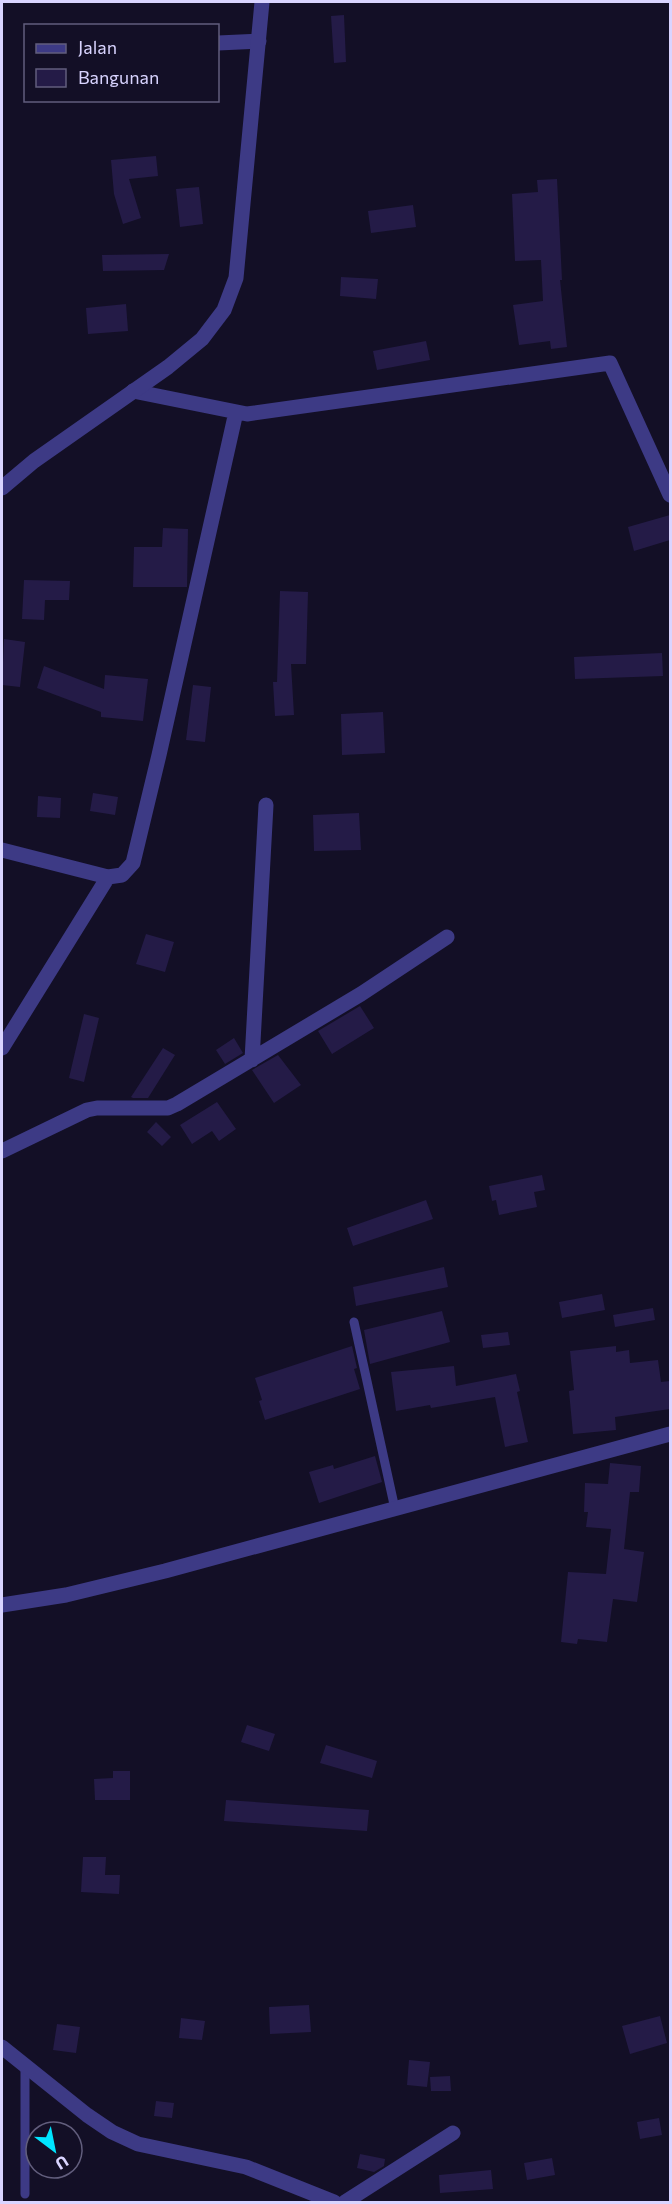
<svg xmlns="http://www.w3.org/2000/svg" width="672" height="2204" viewBox="0 0 672 2204" font-family="Commissioner,sans-serif">
<style>
.building{fill:#241b47}
.lines{fill:none;stroke-linecap:round;stroke-linejoin:round}
.service{stroke:#3d3a85;stroke-width:9}
.minor{stroke:#3d3a85;stroke-width:15}
.tertiary{stroke:#3d3a85;stroke-width:15}
</style>
<rect width="100%" height="100%" fill="#130f26"/>
<path class="building" d="M344 15 346 62 334 63 331 16Z
M156 156 158 176 129 179 141 218 123 224 114 194 111 160Z
M557 179 562 280H560L567 347 551 349 550 341 519 345 513 305 543 301 541 260 515 261 512 194 538 192 537 180Z
M199 187 203 224 180 227 176 189Z
M413 205 416 227 371 233 368 211Z
M169 254 164 270 103 271 102 255Z
M341 277 378 279 376 299 340 296Z
M126 304 128 331 88 334 86 308Z
M426 341 430 360 377 370 373 351Z
M670 515V540L634 551 628 527Z
M163 528 188 529 187 587H133L134 547H162Z
M24 580 70 581 69 600H45L44 620 22 619Z
M280 591 308 592 306 664H291L294 715 275 716 273 682H277Z
M4 639 25 642 20 687 2 685Z
M662 653 663 676 575 679 574 657Z
M44 666 104 689 105 675 148 679 143 721 101 717V712L37 688Z
M193 685 211 687 205 742 186 740Z
M383 712 385 753 342 755 341 714Z
M93 793 118 797 115 815 90 811Z
M38 796 61 798 60 818 37 817Z
M359 813 361 850 314 851 313 815Z
M146 934 174 942 165 972 136 964Z
M360 1006 374 1028 332 1054 318 1031Z
M84 1014 99 1018 84 1082 69 1078Z
M234 1038 243 1053 225 1064 216 1050Z
M163 1048 175 1055 148 1098H133L131 1097Z
M278 1055 301 1085 274 1103 252 1070Z
M217 1102 236 1129 219 1141 212 1131 192 1144 180 1125Z
M156 1122 171 1137 162 1146 147 1132Z
M542 1175 545 1190 534 1192 537 1207 499 1215 496 1200 492 1201 489 1186Z
M426 1200 433 1219 353 1246 347 1228Z
M444 1267 448 1287 356 1306 353 1287Z
M602 1294 605 1310 562 1318 559 1302Z
M653 1308 655 1320 615 1327 613 1315Z
M442 1311 450 1342 370 1364 364 1330Z
M508 1332 510 1345 483 1348 481 1335Z
M352 1346 357 1368 354 1369 360 1389 265 1420 259 1401 262 1400 255 1378Z
M616 1346V1352L629 1350 630 1363 658 1360 661 1382 670 1381V1409L615 1417 616 1430 573 1434 569 1391 574 1390 570 1351Z
M454 1366 456 1386 516 1374 520 1391 517 1392 528 1442 505 1447 495 1397 431 1408 430 1405 396 1411 391 1372Z
M375 1456 382 1482 319 1503 309 1472 333 1465 334 1469Z
M610 1463 641 1466 639 1492H630L624 1549 644 1552 637 1602 613 1599 607 1642 578 1639 577 1644 561 1642 568 1572 606 1574 611 1529 586 1527 588 1512H584L585 1483 608 1484Z
M247 1725 275 1734 269 1751 241 1742Z
M326 1745 377 1761 372 1778 320 1763Z
M113 1771H130V1800H95L94 1779 113 1778Z
M226 1800 369 1810 367 1831 224 1821Z
M83 1857H106L105 1875H120L119 1894 81 1892Z
M309 2005 311 2032 270 2034 269 2007Z
M660 2016 667 2043 630 2054 622 2026Z
M181 2018 205 2021 202 2040 179 2038Z
M57 2024 80 2027 76 2053 53 2050Z
M409 2060 430 2062 427 2087 407 2085Z
M450 2076 451 2091H431L430 2077Z
M156 2101 174 2103 172 2118 154 2116Z
M659 2118 662 2135 640 2139 637 2122Z
M360 2154 385 2159 384 2166 374 2172 357 2168Z
M552 2158 555 2175 527 2180 524 2163Z
M491 2170 493 2189 440 2193 439 2175Z"/>
<g class="lines">
<path class="service" d="M354 1322 395 1509
M25 2194V2065"/>
<path class="minor" d="M218 43 259 41
M133 391 247 414 610 363 670 495
M2 850 108 877 122 875 133 863 159 755 236 412
M2 1048 108 877
M252 1060 266 805
M2 1151 87 1110 97 1108H168L177 1104 361 994 447 937
M2 1605 66 1595 165 1571 670 1434
M2 2047 87 2115 112 2132 138 2144 246 2167 334 2202
M345 2202 453 2133"/>
<path class="tertiary" d="M2 488 34 461 168 367 202 339 224 310 236 278 262 2"/>
</g>
<rect width="672" height="2204" fill="none" stroke="#d9d4ff" stroke-width="6"/>
<rect x="24" y="24" width="195" height="78" fill="#130f26" stroke="#625e7d" stroke-width="1.5"/>
<rect x="36" y="44" width="30" height="9" fill="#3d3a85" stroke="#625e7d" stroke-width="1.5"/>
<text x="78" y="54" font-size="18" fill="#d9d4ff">Jalan</text>
<rect x="36" y="69" width="30" height="18" fill="#241b47" stroke="#625e7d" stroke-width="1.5"/>
<text x="78" y="84" font-size="18" fill="#d9d4ff">Bangunan</text>
<g transform="translate(54 2150) rotate(148)"><circle r="28" fill="#130f26" stroke="#625e7d" stroke-width="1.5"/>
<path d="M0-4.5L10 22L0 15L-10 22Z" fill="#00e5ff"/>
<text y="-9" font-size="16" font-weight="bold" text-anchor="middle" fill="#d9d4ff">U</text>
</g>
</svg>
